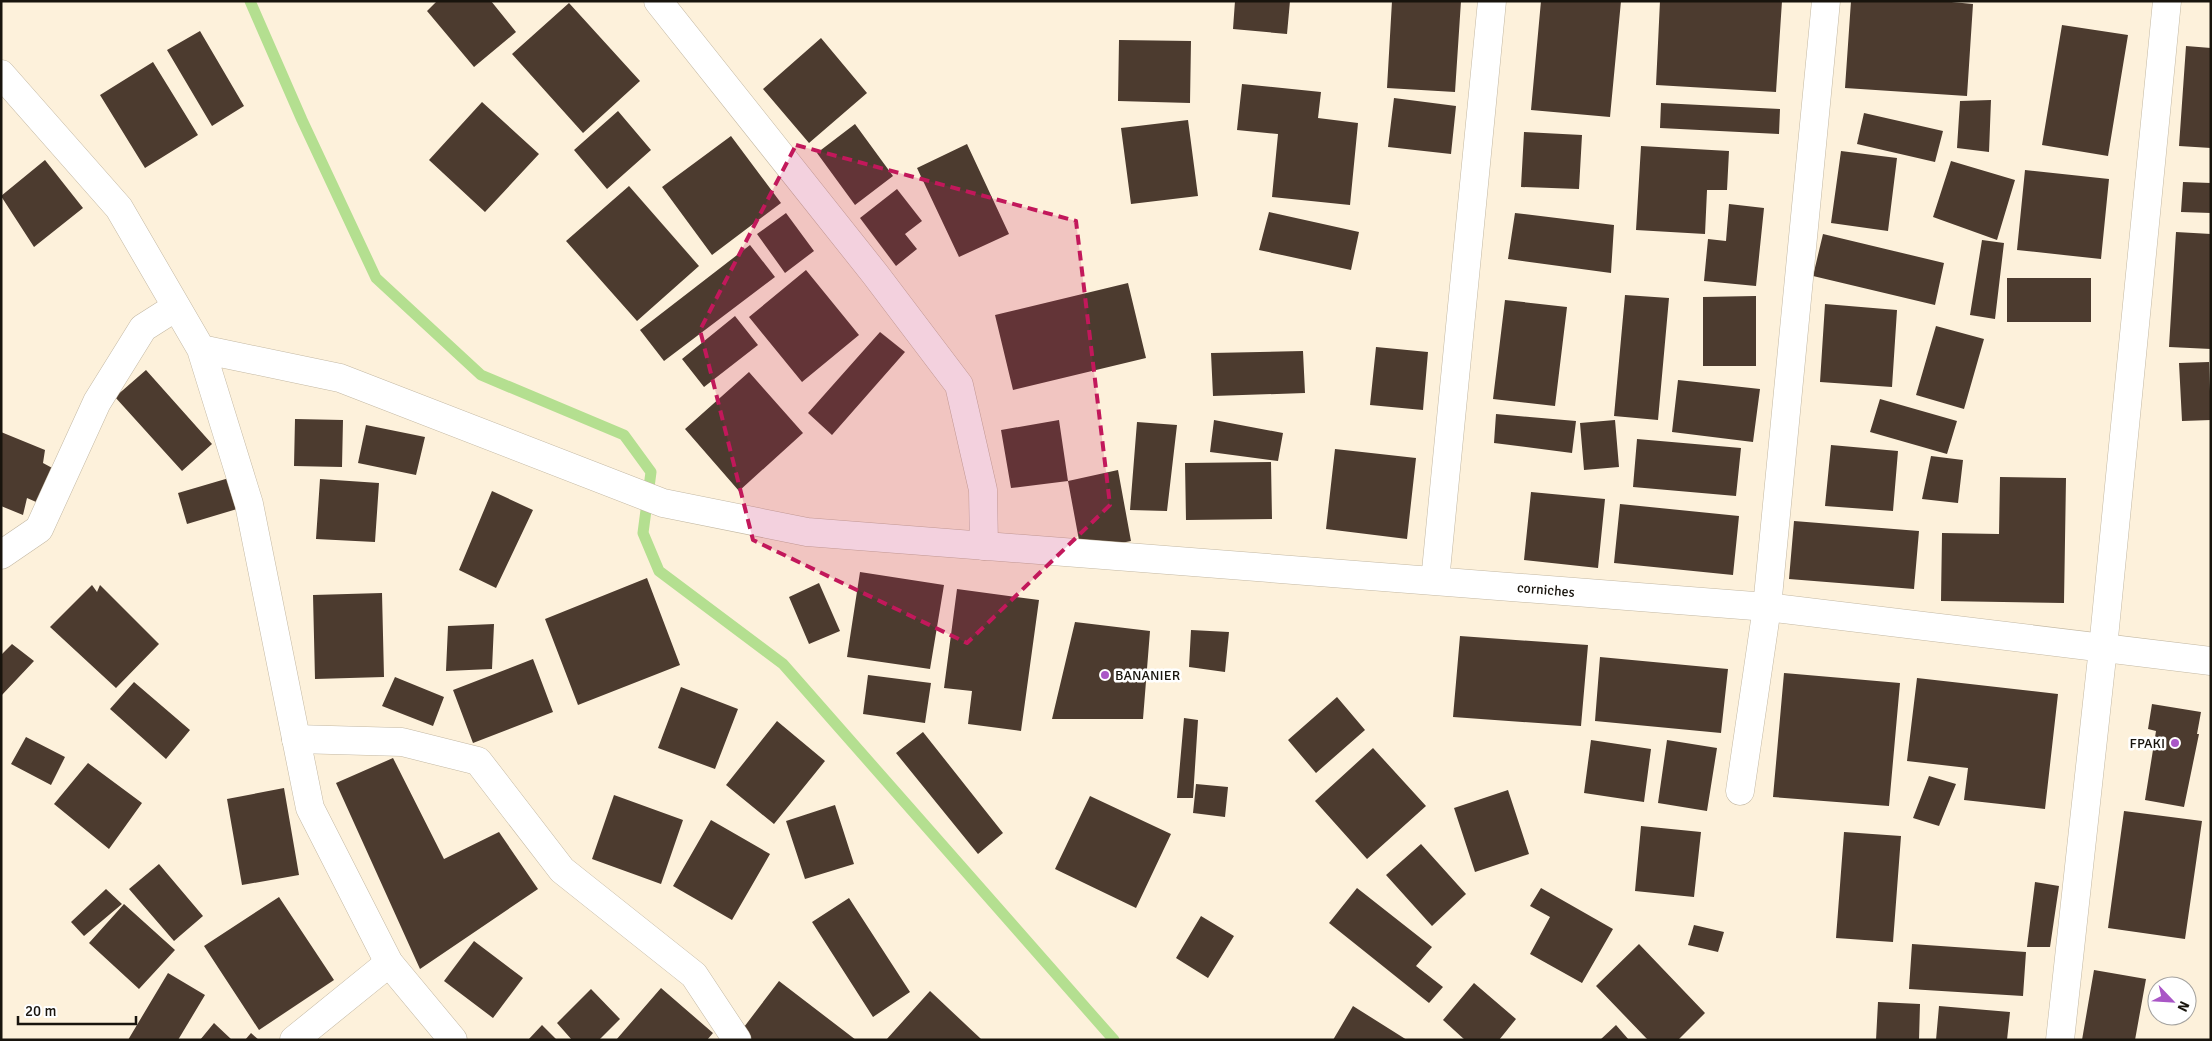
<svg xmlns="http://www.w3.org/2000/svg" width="2212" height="1041" viewBox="0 0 2212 1041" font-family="Signika,sans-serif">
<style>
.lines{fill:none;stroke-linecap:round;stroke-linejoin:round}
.stream{stroke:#b4df90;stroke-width:11}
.building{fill:#4c3b2f}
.minor-casing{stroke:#c3b8a3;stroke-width:29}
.tertiary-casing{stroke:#c3b8a3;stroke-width:29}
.minor{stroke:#fff;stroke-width:28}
.tertiary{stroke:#fff;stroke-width:28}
.marked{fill:#c2185b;fill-opacity:0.2;stroke:#c2185b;stroke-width:4;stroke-dasharray:10 6;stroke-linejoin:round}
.poi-dot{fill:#a956c6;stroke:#fff;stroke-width:2}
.labels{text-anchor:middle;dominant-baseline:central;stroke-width:5;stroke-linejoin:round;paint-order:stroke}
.street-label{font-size:14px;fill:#18140d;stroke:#fff}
.poi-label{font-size:14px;fill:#18140d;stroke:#fff;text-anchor:start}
</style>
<rect width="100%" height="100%" fill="#fdf1db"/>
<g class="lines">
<path class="stream" d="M250 1 302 120 376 278 481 375 624 435 651 472 643 533 659 571 783 664 1114 1040"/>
</g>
<path class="building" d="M437 1H491L516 32 474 67 427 11Z
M1235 1H1290L1287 34 1233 29Z
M1392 1H1461L1455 92 1387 88Z
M1541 1H1621L1610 117 1531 110Z
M1660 1H1782L1776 92 1656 85Z
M1851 1H1941L1973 4 1967 96 1845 88Z
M569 3 640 81 583 133 512 54Z
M2062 25 2128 35 2108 156 2042 145Z
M200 31 244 106 212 126 167 50Z
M821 38 867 93 809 143 763 89Z
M1119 40 1191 41 1190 103 1118 101Z
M2186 46 2211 48V148L2179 146Z
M153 62 198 135 145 168 100 95Z
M1242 84 1321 92 1318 118 1358 123 1350 205 1272 197 1278 134 1237 130Z
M1394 98 1456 106 1451 154 1388 147Z
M1991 100 1989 152 1957 148 1960 101Z
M482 102 539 154 485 212 429 160Z
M1661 103 1780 109 1779 134 1660 128Z
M618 111 651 150 607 189 574 150Z
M1864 113 1943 131 1935 162 1857 144Z
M1188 120 1198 196 1131 204 1121 128Z
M855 124 893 176 855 205 817 153Z
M1524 132 1582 135 1579 189 1521 187Z
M731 136 781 203 712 255 662 187Z
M967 144 1009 234 959 257 917 168Z
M1641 146 1729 151 1727 190H1707L1705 234 1636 230Z
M1841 151 1897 158 1888 231 1831 223Z
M45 160 83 208 34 247 1 196Z
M1951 161 2015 180 1997 240 1933 217Z
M2025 170 2109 179 2101 259 2017 250Z
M2183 182 2211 183V213L2181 212Z
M629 186 699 266 637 321 566 241Z
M897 189 922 221 905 234 917 249 896 266 860 218Z
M1729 204 1764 208 1756 286 1704 281 1708 239 1726 241Z
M1269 212 1359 232 1351 270 1259 250Z
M786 213 814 251 785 273 757 234Z
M1515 213 1614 225 1611 273 1508 259Z
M2176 232 2211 234V349L2169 347Z
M1823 234 1944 263 1935 305 1813 276Z
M1982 240 2004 243 1995 319 1970 315Z
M750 245 775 277 664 361 640 330Z
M806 270 859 335 802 382 749 317Z
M2007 278H2091V322H2007Z
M1128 283 1146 358 1013 390 995 315Z
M1625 295 1669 298 1658 420 1614 416Z
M1756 296V366H1703V297Z
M1505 300 1567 307 1555 406 1493 399Z
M1825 304 1897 310 1892 387 1820 382Z
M735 316 758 345 704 387 682 359Z
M1936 326 1984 339 1964 409 1916 395Z
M880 332 905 352 832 435 808 413Z
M1376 347 1428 352 1423 410 1370 405Z
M1303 351 1305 393 1213 396 1211 353Z
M2209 362 2211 420 2182 421 2179 363Z
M146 370 212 444 182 471 115 397Z
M749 372 803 433 739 491 685 429Z
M1678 380 1760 389 1753 442 1672 432Z
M1880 399 1957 421 1947 454 1870 432Z
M1496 414 1576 421 1572 453 1494 443Z
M295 419 343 420 342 467 294 466Z
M1059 420 1068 481 1011 488 1001 430Z
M1214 420 1283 433 1278 461 1210 452Z
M1615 420 1619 467 1584 470 1580 423Z
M1137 422 1177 425 1167 511 1130 510Z
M366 425 425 437 416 475 358 463Z
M1 432 45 450 43 463 56 470 43 505 27 498 23 515 1 506Z
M1637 439 1741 448 1736 496 1633 487Z
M1831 445 1898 451 1893 511 1825 506Z
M1335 449 1416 458 1407 539 1326 529Z
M1931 456 1963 460 1958 503 1922 499Z
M1271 462 1272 519 1186 520 1185 463Z
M1118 470 1131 541 1081 551 1068 481Z
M2000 477 2066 478 2064 603 1941 601 1942 533 1999 534Z
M229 478 237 509 187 524 178 493Z
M320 479 379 483 375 542 316 539Z
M492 491 533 510 496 588 459 570Z
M1531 492 1605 499 1598 568 1524 560Z
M1620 504 1739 516 1733 575 1614 563Z
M1794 521 1919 531 1914 589 1789 579Z
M860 572 944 585 930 669 847 657Z
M647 578 680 665 578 705 545 619Z
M819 583 840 631 809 644 789 597Z
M92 585 97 592 100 585 159 644 116 688 50 627Z
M957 589 1039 600 1021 731 968 724 972 691 944 688Z
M382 593 384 677 315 679 313 595Z
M1075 622 1150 631 1143 719H1052Z
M494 624 492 669 446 671 448 626Z
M1191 630 1229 632 1225 672 1189 667Z
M1460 636 1588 645 1581 726 1453 717Z
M12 644 34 661 1 696V655Z
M1600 657 1728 669 1721 733 1595 721Z
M533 659 553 712 473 743 453 690Z
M1784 673 1900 683 1889 806 1773 797Z
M868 675 931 683 925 723 863 714Z
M395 677 444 697 433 726 382 706Z
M1917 678 2058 694 2045 809 1964 800 1968 768 1907 761Z
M134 682 190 730 166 759 110 709Z
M681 687 738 709 715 769 658 748Z
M1337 697 1365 730 1316 773 1288 740Z
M2152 704 2201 712 2197 734H2199L2184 807 2145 800 2156 731 2148 729Z
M1184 718 1198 720 1193 798H1177Z
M777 721 825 761 774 824 726 785Z
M923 732 1003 833 978 854 896 753Z
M26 737 65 757 51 785 11 764Z
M1591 740 1651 749 1644 802 1584 793Z
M1667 740 1717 748 1707 811 1658 803Z
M1373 748 1426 806 1367 859 1315 801Z
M393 758 444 859 499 832 538 889 420 969 336 783Z
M88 763 142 803 109 849 54 804Z
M1929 776 1956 784 1939 826 1913 818Z
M1196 784 1228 787 1225 817 1193 813Z
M284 788 299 875 242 885 227 799Z
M1508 790 1529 854 1475 872 1454 808Z
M614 795 683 820 661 884 592 859Z
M1090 796 1171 834 1136 908 1055 869Z
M835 805 854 864 805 879 786 821Z
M2124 811 2202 821 2185 939 2108 928Z
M711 820 770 854 732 920 673 886Z
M1641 826 1701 832 1694 897 1635 891Z
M1844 832 1901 836 1893 942 1836 938Z
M1421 844 1466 894 1432 926 1386 875Z
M159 864 203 916 174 941 129 889Z
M2035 882 2059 886 2050 947H2027Z
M1357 888 1432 947 1416 966 1443 987 1429 1003 1329 923Z
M1541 888 1613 929 1582 983 1530 954 1550 917 1530 906Z
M106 889 122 904 84 936 71 922Z
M279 897 334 980 259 1030 204 946Z
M849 898 910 992 873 1017 812 922Z
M124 904 175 950 139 989 89 943Z
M1201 916 1234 936 1208 978 1176 958Z
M1694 925 1724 932 1718 952 1688 945Z
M474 941 523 978 493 1018 444 981Z
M1639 944 1705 1013 1678 1040H1648L1596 986Z
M1912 944 2026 952 2023 996 1909 989Z
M2094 970 2146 979 2135 1040H2082Z
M168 973 205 995 178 1040H128Z
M779 981 856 1040H752L741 1031Z
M1474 983 1516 1019 1499 1040H1465L1443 1020Z
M661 988 713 1033 707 1040H616Z
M591 989 620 1019 599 1040H572L557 1023Z
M930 991 981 1039 980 1040H886Z
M1878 1002 1920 1004 1919 1040H1876Z
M1353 1006 1407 1040H1333Z
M1939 1006 2010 1012 2007 1040H1936Z
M214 1023 232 1040H200Z
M542 1025 557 1040H528Z
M1616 1025 1629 1040H1600Z
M251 1033 259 1040H245Z"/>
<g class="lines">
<defs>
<path id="minor" d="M658 1 875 274 959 385 983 490 984 546
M1 555 39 529 97 402 143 328 176 307
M296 739 402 742 478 761 562 870 694 975 737 1040
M1740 791 1767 607 1826 1
M294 1040 389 963
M2060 1040 2103 648 2167 1"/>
<path id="tertiary" d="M1 74 119 208 201 349 249 504 310 808 389 963 453 1040
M201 349 340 378 663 503 807 532 1767 607 2211 661
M1435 581 1492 1"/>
</defs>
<use href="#minor" class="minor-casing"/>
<use href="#tertiary" class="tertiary-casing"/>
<use href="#minor" class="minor"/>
<use href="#tertiary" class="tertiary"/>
</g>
<path class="marked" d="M796 145 1076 221 1110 505 967 643 753 540 700 330Z"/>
<g class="poi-dot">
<circle cx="1105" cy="675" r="5"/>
<circle cx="2175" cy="743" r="5"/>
</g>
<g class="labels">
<g class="street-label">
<text transform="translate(1546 590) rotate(5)">corniches</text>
</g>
<g class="poi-label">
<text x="1115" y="675">BANANIER</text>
<text x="2165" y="743" text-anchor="end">FPAKI</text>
</g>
</g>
<rect width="2212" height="1041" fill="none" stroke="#18140d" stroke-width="5"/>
<g transform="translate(2172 1001) rotate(115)"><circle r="24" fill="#ffffff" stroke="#a3a19e"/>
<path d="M0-4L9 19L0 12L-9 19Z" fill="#a956c6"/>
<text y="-8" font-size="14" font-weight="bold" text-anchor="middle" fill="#18140d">N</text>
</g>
<path d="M18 1016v8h118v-8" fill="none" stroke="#18140d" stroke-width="2.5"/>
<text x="25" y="1016" font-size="15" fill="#18140d" stroke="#ffffff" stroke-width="4" paint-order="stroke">20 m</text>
</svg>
